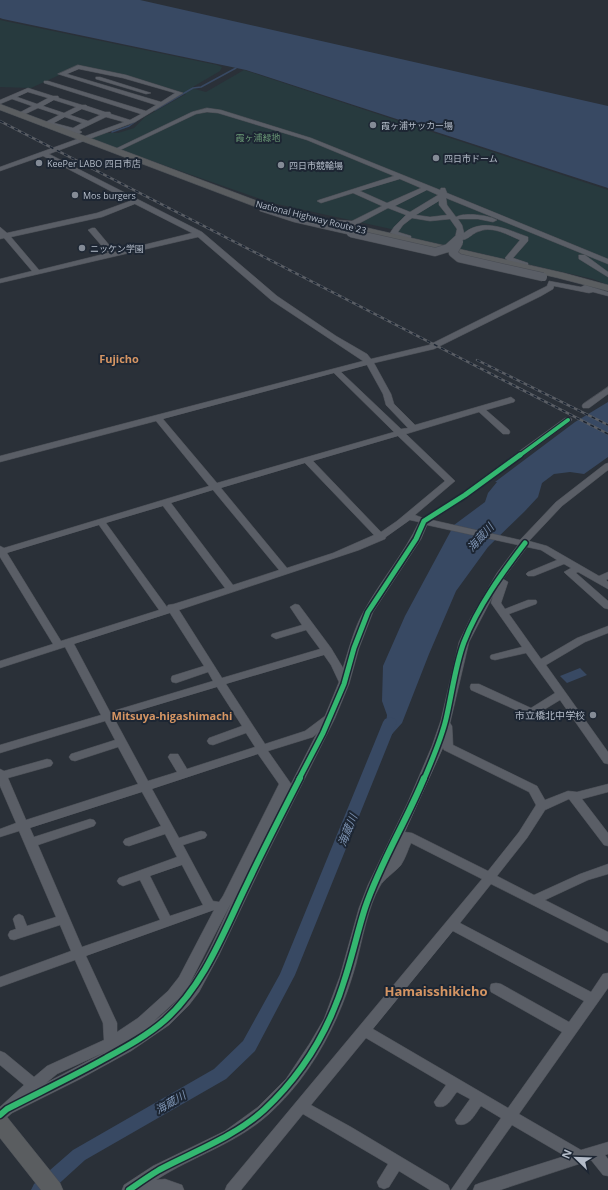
<svg xmlns="http://www.w3.org/2000/svg" width="608" height="1190" viewBox="0 0 608 1190" font-family="'Open Sans','Noto Sans JP',sans-serif">
<style>
.green{fill:#273a3e}
.water{fill:#384963}
.lines{fill:none;stroke-linecap:round;stroke-linejoin:round}
.stream{stroke:#384963;stroke-width:1.5}
.river{fill:#384963;fill-rule:evenodd}
.minor-casing{stroke:#484c53;stroke-width:1}
.highway-casing{stroke:#474c53;stroke-width:1}
.minor{fill:#5a5e66;fill-rule:evenodd}
.highway{fill:#5a5d60;fill-rule:evenodd}
.rail-casing{stroke:#595d64;stroke-width:2.5}
.rail{stroke:#1d2633;stroke-width:1.5;stroke-dasharray:4;stroke-linecap:butt}
.minor-bridge-casing{stroke:#484c53;stroke-width:9;stroke-linecap:butt}
.minor-bridge{stroke:#5a5e66;stroke-width:8}
.cycleway-far2-casing{stroke:#1d2633;stroke-width:6}
.cycleway-far1-casing{stroke:#1d2633;stroke-width:8}
.cycleway-casing{stroke:#1d2633;stroke-width:9}
.cycleway-far2{stroke:#33b770;stroke-width:4}
.cycleway-far1{stroke:#33b770;stroke-width:5}
.cycleway{stroke:#33b770;stroke-width:6}
.poi-dot{fill:#848b96;stroke:#1d2633;stroke-width:1.5}
.labels{text-anchor:middle;dominant-baseline:central;stroke-width:4;stroke-linejoin:round;paint-order:stroke}
.far-poi-label{font-size:9px;fill:#b4bcc9;stroke:#1d2633;text-anchor:start}
.far-park-label{font-size:9px;fill:#6b9a76;stroke:#1d2633}
.far-street-label{font-size:9px;fill:#b4bcc9;stroke:#1d2633}
.poi-label{font-size:10px;fill:#b4bcc9;stroke:#1d2633;text-anchor:end}
.neighbourhood-label{font-size:11px;font-weight:bold;fill:#d59563;stroke:#1d2633}
.water-label{font-size:11px;font-style:italic;fill:#7c92b1;stroke:#1d2633}
.near-neighbourhood-label{font-size:13px;font-weight:bold;fill:#d59563;stroke:#1d2633}
</style>
<rect width="100%" height="100%" fill="#2a3038"/>
<path class="green" d="M0 20 217 65 222 67 220 71 191 88 206 92 244 70 608 190V285L593 279 408 237 391 229 272 203 89 139 103 133H118L134 128 145 117 186 94 136 78 79 66 31 88 0 87Z"/>
<path class="water" d="M0 0H140L608 106V188L246 70 3 19 0 18Z
M608 402V457L584 474 570 472 554 474 542 483 538 497 525 511 488 547 456 591 429 654 402 723 384 743 387 715 382 701 383 666 405 616 454 525 485 502 488 493 497 482H495L575 422Z
M580 668 587 675 567 683 560 676Z"/>
<g class="lines">
<path class="stream" d="M155 110 193 88 201 87 236 68
M112 132 129 126 139 119"/>
<path class="river" d="M390 717 395 719 397 722 295 975 255 1051 226 1079 85 1160 52 1190H31L34 1184 73 1150 214 1069 243 1041 280 974 383 722 385 719Z"/>
<defs>
<path id="minor" d="M78 65 126 75 183 93 135 122 49 154 202 232 277 296 336 336 367 354 371 359 429 345 547 286 549 281 581 287 585 285 608 292V296L593 292 589 293 554 286 553 289 541 296 434 349 374 363 391 394 394 404 415 425 508 398 511 397 515 400 514 402 486 410 509 430 510 432 509 434H503L479 412 406 434 455 481 415 515 423 518 462 493 565 418H571L572 420 468 497 432 520 520 540 556 502 605 464 608 463V470L562 506 529 541 547 546 599 576 608 572V579L606 580 608 582V589L578 572 576 573 608 601V609L604 608 566 574 564 572 571 568 564 564 534 576H528L526 574 528 572 557 560 541 550 527 547 503 579 508 582 501 603 505 609 528 600H536L537 602 536 604 509 614 541 659 577 638 608 626V633L585 642 546 665 608 752V764L604 763 560 700 532 717 471 690 470 687 471 684H479L531 708 555 693 526 653 495 660 491 659 490 657 491 655 522 647 491 603 493 596 469 642 450 723 452 726 453 745 537 786 545 800 568 791 577 792 608 784V792L582 799 608 833V846L604 845 569 799 545 810 527 838 497 876 534 895 580 874 608 864V874L588 880 545 900 608 932V943L491 884 460 923 591 992 603 974 608 973V988L519 1114 581 1150 608 1142V1154L605 1155 608 1159V1176L603 1175 591 1160 500 1190H473L475 1185 480 1183 565 1156 512 1125 466 1190H451L501 1118 481 1106C475 1114 469 1128 457 1124L455 1120 470 1099 457 1092C451 1099 447 1110 436 1106L434 1102 446 1085 366 1038 311 1105 351 1127 448 1185 450 1190H430L399 1171 389 1187 384 1189 379 1187 377 1182 388 1164 303 1114 241 1190H225L227 1185 482 879 411 843C408 850 405 859 401 865 396 871 383 880 380 886 368 906 362 941 356 964 340 1021 312 1075 269 1114 236 1144 193 1156 156 1180L165 1179 182 1185 184 1190H122L124 1185 153 1166 225 1131 258 1107 286 1079 310 1043 324 1019 340 976 359 908 368 885 408 802 432 746 441 720 459 642 471 617 497 573 518 545 427 525 421 539 373 612 359 648 349 684 335 718 265 858 219 955 199 992 189 1005 169 1025 131 1051 80 1079 12 1113 5 1119 0 1121V1107L24 1085 0 1065V1051L5 1053 34 1077 47 1066 104 1040 103 1023 75 960 0 987V977L71 951 60 925 14 940 10 939 8 935 10 931 16 929 13 919 15 916 19 914 23 916 27 926 56 917 19 831 0 837V829L16 823 0 786V769L4 771 47 759 51 760 53 763 51 766 8 778 26 820 138 784 118 747 75 761 71 760 69 757 71 754 115 740 105 721 0 753V745L101 715 65 647 0 668V661L53 644 0 557V546L4 548 209 486 156 421 0 462V456L363 361 271 300 198 237 0 283V279L32 271 4 238 0 239V227L7 233 97 213 130 201 43 156 0 171V167L124 122 106 117 79 130 82 132 79 134 49 125 42 126V124L59 115 38 108 19 117 16 115 17 114 32 106 12 99 0 104V100L28 88 53 96H58L59 98 82 105H86L87 106 105 112H110L111 114 130 120 141 114 44 83V81H48L146 111 156 105 58 74ZM79 69 123 78 175 93 161 102 67 74ZM28 92 48 98 37 104 17 97ZM54 100 76 107 64 113 43 106ZM82 109 100 115 88 121 70 115ZM65 117 82 123 73 128 54 123ZM135 204 192 233 115 252 95 228H92L88 230 108 253 39 270 11 237 102 217ZM367 365 383 394 386 405 408 428 401 429 341 372ZM334 373 394 432 217 483 163 419ZM398 436 445 481 397 521 381 532 313 461ZM305 463 374 535 333 553 287 568 221 488ZM213 490 279 570 233 585 171 503ZM163 506 225 588 174 604 168 605 167 607 106 523ZM410 520 419 522C404 554 381 580 364 611 354 628 349 649 343 668L331 648 299 605 295 604 290 607 302 625 272 634 271 636 276 639 306 630 320 649 222 678 179 610 359 550 385 539 386 537ZM99 525 159 610 61 641 7 553ZM170 613 204 666 172 676 171 679 172 682 176 683 208 672 213 681 110 712 74 644ZM324 655 331 665 339 682 325 716 305 731 265 744 226 684ZM217 687 242 726 209 738 207 741 209 744 213 745 246 733 255 747 187 769 178 754H170L168 757 177 772 148 781 114 718ZM317 733 289 788 291 784 289 781 268 751 313 737ZM443 748 444 750 529 792 536 805 519 832 488 871 412 833 405 832ZM258 754 279 784 223 896 219 902 213 901 183 845 205 838 207 835 205 832 201 831 179 838 152 789ZM142 792 161 826 125 839 123 842 125 845 129 846 165 834 177 857 119 878 117 881 119 884 123 886 140 880 160 920 82 947 38 845 94 826 96 823 94 820 90 819 34 837 30 828ZM182 865 203 905 170 916 150 876ZM231 903C212 945 193 994 154 1021L178 999 189 985ZM214 910 179 977 168 991 138 1018 117 1032V1023L86 956ZM453 931 584 1001 569 1022 501 984 496 983 491 984 490 988 491 992 562 1032 508 1108 373 1029ZM105 1052 46 1083 57 1074Z
M96 77H100L151 93 146 94 96 79Z
M207 108 221 110 311 138 440 190 441 188H445L447 193 608 259V264L446 198 447 205 456 217C463 212 490 215 497 220L493 222 478 219H458L462 225 464 233C484 217 508 230 528 237V241L513 258 528 263V267C520 268 510 264 505 258L520 240C508 235 493 226 480 231 471 233 465 245 455 238L457 229 450 219 430 221 412 218 403 225 398 232 411 236V240H408L390 233 394 227 406 215 388 208 356 225 333 224V220H336L352 221 382 206 353 193 321 203 317 201 319 200 394 176 307 140 218 113 207 112 196 114 116 152 111 151 192 112ZM400 179 421 188 387 203 360 191ZM427 190 438 195 410 212 395 206ZM439 201V205L447 215 430 217 416 215Z
M260 207H266L355 233 351 235 294 222 260 211Z
M579 255H585L608 272V277L579 259Z
M608 387V394L589 408H583L582 406 583 404Z"/>
<path id="highway" d="M0 104 268 205 564 273 608 285V291L558 278 261 209 0 110Z
M0 1114 7 1117 60 1183 63 1190H41L0 1138Z"/>
</defs>
<use href="#minor" class="minor-casing"/>
<use href="#highway" class="highway-casing"/>
<use href="#minor" class="minor"/>
<use href="#highway" class="highway"/>
<defs>
<path id="rail" d="M0 121 608 434
M477 360 608 425"/>
</defs>
<use href="#rail" class="rail-casing"/>
<use href="#rail" class="rail"/>
<defs>
<path id="minor-bridge" d="M351 233 435 252 448 248 459 238
M459 242 453 253 459 258 543 277"/>
</defs>
<use href="#minor-bridge" class="minor-bridge-casing"/>
<use href="#minor-bridge" class="minor-bridge"/>
<defs>
<path id="cycleway-far2" d="M519 456 568 420"/>
<path id="cycleway-far1" d="M299 779 323 733 344 684 354 648 368 612 416 539 424 521 465 495 520 455
M424 779C432 760 441 740 446 719 452 694 455 666 464 642 478 606 502 573 525 543"/>
<path id="cycleway" d="M0 1115 7 1109C40 1092 74 1076 106 1058 126 1047 148 1035 165 1020 205 984 224 931 247 884 264 848 282 813 300 778
M129 1190C139 1183 149 1176 159 1170 195 1151 234 1137 264 1110 304 1073 331 1026 346 975 353 953 358 930 365 908 380 863 406 822 424 778"/>
</defs>
<use href="#cycleway-far2" class="cycleway-far2-casing"/>
<use href="#cycleway-far1" class="cycleway-far1-casing"/>
<use href="#cycleway" class="cycleway-casing"/>
<use href="#cycleway-far2" class="cycleway-far2"/>
<use href="#cycleway-far1" class="cycleway-far1"/>
<use href="#cycleway" class="cycleway"/>
</g>
<g class="poi-dot">
<circle cx="373" cy="125" r="4"/>
<circle cx="436" cy="158" r="4"/>
<circle cx="39" cy="163" r="4"/>
<circle cx="281" cy="165" r="4"/>
<circle cx="75" cy="195" r="4"/>
<circle cx="82" cy="248" r="4"/>
<circle cx="593" cy="715" r="4"/>
</g>
<g class="labels">
<g class="far-poi-label">
<text x="381" y="125">霞ヶ浦サッカー場</text>
<text x="444" y="158">四日市ドーム</text>
<text x="47" y="163">KeePer LABO 四日市店</text>
<text x="289" y="165">四日市競輪場</text>
<text x="83" y="195">Mos burgers</text>
<text x="90" y="248">ニッケン学園</text>
</g>
<g class="far-park-label">
<text x="258" y="137">霞ヶ浦緑地</text>
</g>
<g class="far-street-label">
<text transform="translate(311 217) rotate(14)">National Highway Route 23</text>
</g>
<g class="poi-label">
<text x="585" y="715">市立橋北中学校</text>
</g>
<g class="neighbourhood-label">
<text x="119" y="358">Fujicho</text>
<text x="172" y="715">Mitsuya-higashimachi</text>
</g>
<g class="water-label">
<text transform="translate(480 537) rotate(-48)">海蔵川</text>
<text transform="translate(347 830) rotate(-68)">海蔵川</text>
<text transform="translate(170 1102) rotate(-30)">海蔵川</text>
</g>
<g class="near-neighbourhood-label">
<text x="436" y="991">Hamaisshikicho</text>
</g>
</g>
<g transform="translate(576 1158) rotate(293)" stroke="#1d2633" stroke-width="3" paint-order="stroke">
<path d="M0-3L7 15L0 10L-7 15Z" fill="#b4bcc9"/>
<text y="-6" font-size="11" font-weight="bold" text-anchor="middle" fill="#b4bcc9">N</text>
</g>
</svg>
